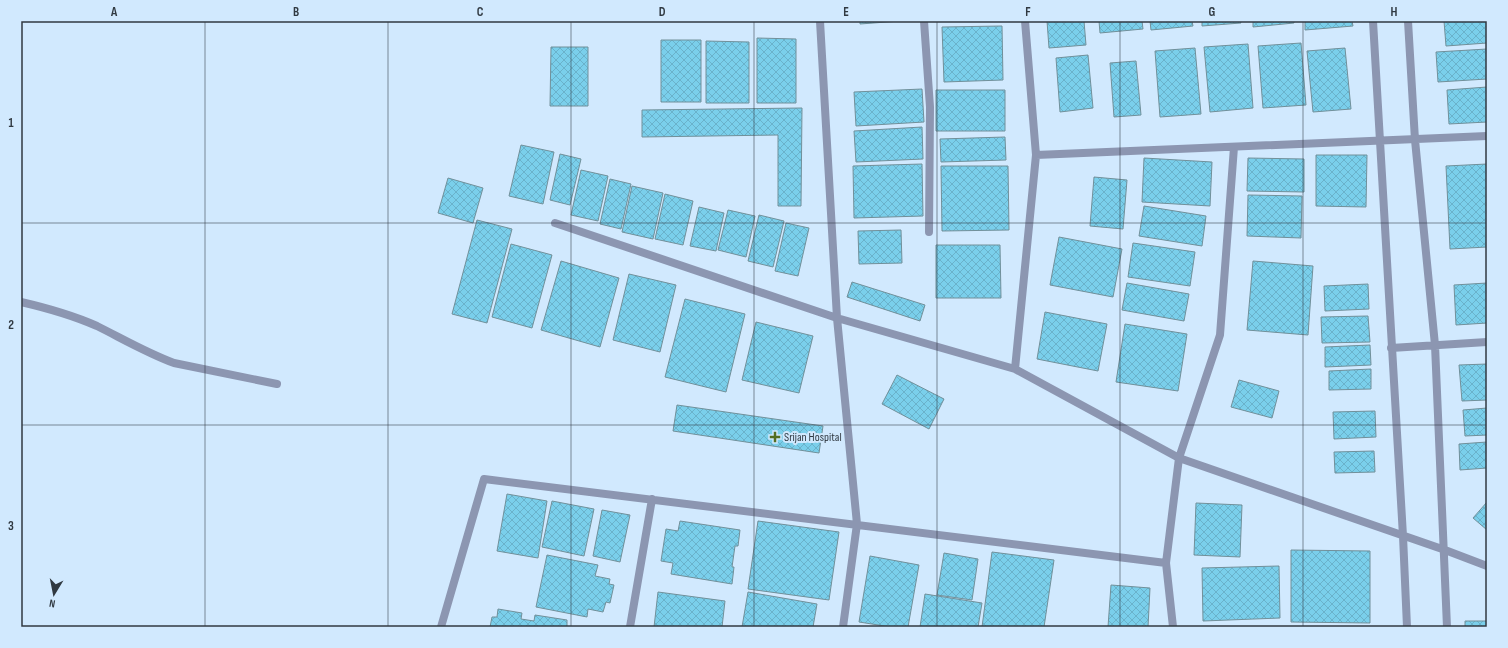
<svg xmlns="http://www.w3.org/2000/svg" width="1508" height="648" viewBox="0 0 1508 648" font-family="'Sofia Sans Condensed',sans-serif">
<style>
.building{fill:url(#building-cross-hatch);stroke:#71909a}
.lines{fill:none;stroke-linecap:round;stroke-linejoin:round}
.service{stroke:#8c96b1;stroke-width:8}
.minor{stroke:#8c96b1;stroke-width:8}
.grid{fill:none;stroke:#303941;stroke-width:1;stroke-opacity:0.55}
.poi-dot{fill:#536e21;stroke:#d1e9fe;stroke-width:1.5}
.labels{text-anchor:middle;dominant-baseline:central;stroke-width:4;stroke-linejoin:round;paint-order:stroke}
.poi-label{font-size:12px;fill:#303941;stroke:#d1e9fe;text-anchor:start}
.neatline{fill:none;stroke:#303941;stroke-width:1.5}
.grid-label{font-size:13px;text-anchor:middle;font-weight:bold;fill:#303941}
</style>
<defs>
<pattern id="building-cross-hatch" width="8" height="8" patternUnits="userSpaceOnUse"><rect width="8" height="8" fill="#7acfeb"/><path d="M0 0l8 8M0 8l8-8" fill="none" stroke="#6ab2cb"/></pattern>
</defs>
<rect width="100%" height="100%" fill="#d1e9fe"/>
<path class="building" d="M860 21H900L860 24Z
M1047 21H1084L1086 45 1049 48Z
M1099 21H1142L1143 29 1100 33Z
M1150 21H1192L1193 26 1151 30Z
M1202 21H1240L1241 23 1202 26Z
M1253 21H1294V23L1253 27Z
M1305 21H1352L1353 26 1305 30Z
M1444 21H1487V43L1446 46Z
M1002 26 1003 80 944 82 942 27Z
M757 38 796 39V103H757Z
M661 40H701V102H661Z
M706 41 749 42V103H706Z
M1301 43 1306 105 1263 108 1258 46Z
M1248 44 1253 108 1210 112 1204 47Z
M551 47H588V106H550Z
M1195 48 1201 114 1160 117 1155 51Z
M1345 48 1351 109 1313 112 1307 51Z
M1487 49V79L1438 82 1436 52Z
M1088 55 1093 108 1060 112 1056 58Z
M1136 61 1141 115 1114 117 1110 63Z
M1487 87V122L1449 124 1447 90Z
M922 89 924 122 856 126 854 92Z
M936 90H1005V131H936Z
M802 108 801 206H778V135L642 137V110Z
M922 127 923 159 856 162 854 131Z
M1005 137 1006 160 941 162 940 139Z
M521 145 554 152 543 204 509 196Z
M560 154 581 159 570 205 550 200Z
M1316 155H1367L1366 207 1316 206Z
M1144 158 1212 162 1210 206 1142 202Z
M1248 158 1304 159V192L1247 191Z
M922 164 923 216 854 218 853 166Z
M1487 164V247L1450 249 1446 166Z
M941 166H1008L1009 230 942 231Z
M581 170 608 176 598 221 571 215Z
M1094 177 1127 180 1123 229 1090 226Z
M448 178 483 188 473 223 438 213Z
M610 179 631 184 621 229 600 224Z
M632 186 663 193 653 239 622 232Z
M665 194 693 201 683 245 655 239Z
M1248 195 1302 196 1301 238 1247 236Z
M1144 206 1206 216 1202 246 1139 236Z
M699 207 724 213 716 251 690 246Z
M728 210 755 216 746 257 718 250Z
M759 215 784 221 773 267 748 261Z
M477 220 512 229 487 323 452 314Z
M786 223 809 228 798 276 775 271Z
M901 230 902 263 859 264 858 231Z
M1059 237 1122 249 1113 297 1050 285Z
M1133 243 1195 252 1190 286 1128 277Z
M511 244 552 255 532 328 492 317Z
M936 245H1000L1001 298H936Z
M561 261 619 278 600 347 541 330Z
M1253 261 1313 266 1308 335 1247 330Z
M629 274 676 285 660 352 613 340Z
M852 282 925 305 920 321 847 297Z
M1127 283 1189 294 1184 321 1122 310Z
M1487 283V323L1456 325 1454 285Z
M1368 284 1369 309 1325 311 1324 286Z
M685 299 745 314 726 392 665 377Z
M1045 312 1107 324 1098 371 1037 359Z
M1368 316 1370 342 1322 343 1321 317Z
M756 322 813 336 799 393 742 380Z
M1125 324 1187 334 1178 391 1116 382Z
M1370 345 1371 365 1325 367V347Z
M1487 364V400L1462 401 1459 365Z
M1371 369V389L1329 390V371Z
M897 375 944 399 929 429 882 404Z
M1239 380 1279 391 1272 418 1231 407Z
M677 405 823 426 819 453 673 431Z
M1487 408V435L1465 436 1463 410Z
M1375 411 1376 437 1334 439 1333 412Z
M1487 442V468L1460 470 1459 444Z
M1374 451 1375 472 1335 473 1334 452Z
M507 494 547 501 538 558 497 551Z
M552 501 594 509 584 556 542 547Z
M1487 502V530L1473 518Z
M1196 503 1242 505 1240 557 1194 555Z
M602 510 630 515 620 562 593 556Z
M680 521 740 530 738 546H735L732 567H734L732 584 671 574 673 563 661 561 666 529 678 531Z
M758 521 839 532 829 600 748 589Z
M1291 550 1370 551V623L1291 622Z
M992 552 1054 560 1044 627H982Z
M944 553 978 559 972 600 937 595Z
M547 555 598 565 595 576 610 579 609 584 614 585 610 603 606 602 603 612 588 609 587 617 536 607Z
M870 556 919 565 908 627H891L859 622Z
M1279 566 1280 618 1203 621 1202 568Z
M1111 585 1150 588 1148 627H1108Z
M658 592 725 601 722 627H654Z
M748 592 817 604 813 627H742Z
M925 594 982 603 978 627H920Z
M498 609 522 613 521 619 534 621 535 615 567 620V627H490L492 617H497Z
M1465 621H1487V627H1465Z"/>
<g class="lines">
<path class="service" d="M21 302C47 308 72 315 97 326 123 339 147 353 174 363L277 384"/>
<path class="minor" d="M820 21 837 318 857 524 843 627
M924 21 930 107 929 232
M1373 21 1403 536 1407 627
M1408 21 1415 140 1435 345 1447 627
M1036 155 1487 136
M555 223 837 318 1015 369 1179 458 1445 550 1487 566
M1391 348 1487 342
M1015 369 1036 155 1025 21
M441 627 484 479 1166 563
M630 627 652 499
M1173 627 1166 563 1179 458 1220 335 1234 147"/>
</g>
<path class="grid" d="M205 21V627M388 21V627M571 21V627M754 21V627M937 21V627M1120 21V627M1303 21V627M21 223H1487M21 425H1487"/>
<path class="poi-dot" d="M773 431h4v4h4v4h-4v4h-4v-4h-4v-4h4z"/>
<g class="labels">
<g class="poi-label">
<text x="784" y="437">Srijan Hospital</text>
</g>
</g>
<rect width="1508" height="648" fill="none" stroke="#d1e9fe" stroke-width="44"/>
<g transform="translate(54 594) rotate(190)" stroke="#d1e9fe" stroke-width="3" paint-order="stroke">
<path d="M0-3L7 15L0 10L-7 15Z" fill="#303941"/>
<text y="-6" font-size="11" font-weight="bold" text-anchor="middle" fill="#303941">N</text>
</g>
<rect x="22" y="22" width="1464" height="604" class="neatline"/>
<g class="grid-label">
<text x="114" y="16">A</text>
<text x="296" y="16">B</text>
<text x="480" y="16">C</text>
<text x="662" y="16">D</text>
<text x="846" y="16">E</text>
<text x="1028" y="16">F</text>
<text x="1212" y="16">G</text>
<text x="1394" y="16">H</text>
<text x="11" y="127">1</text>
<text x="11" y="329">2</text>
<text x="11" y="530">3</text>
</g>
</svg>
